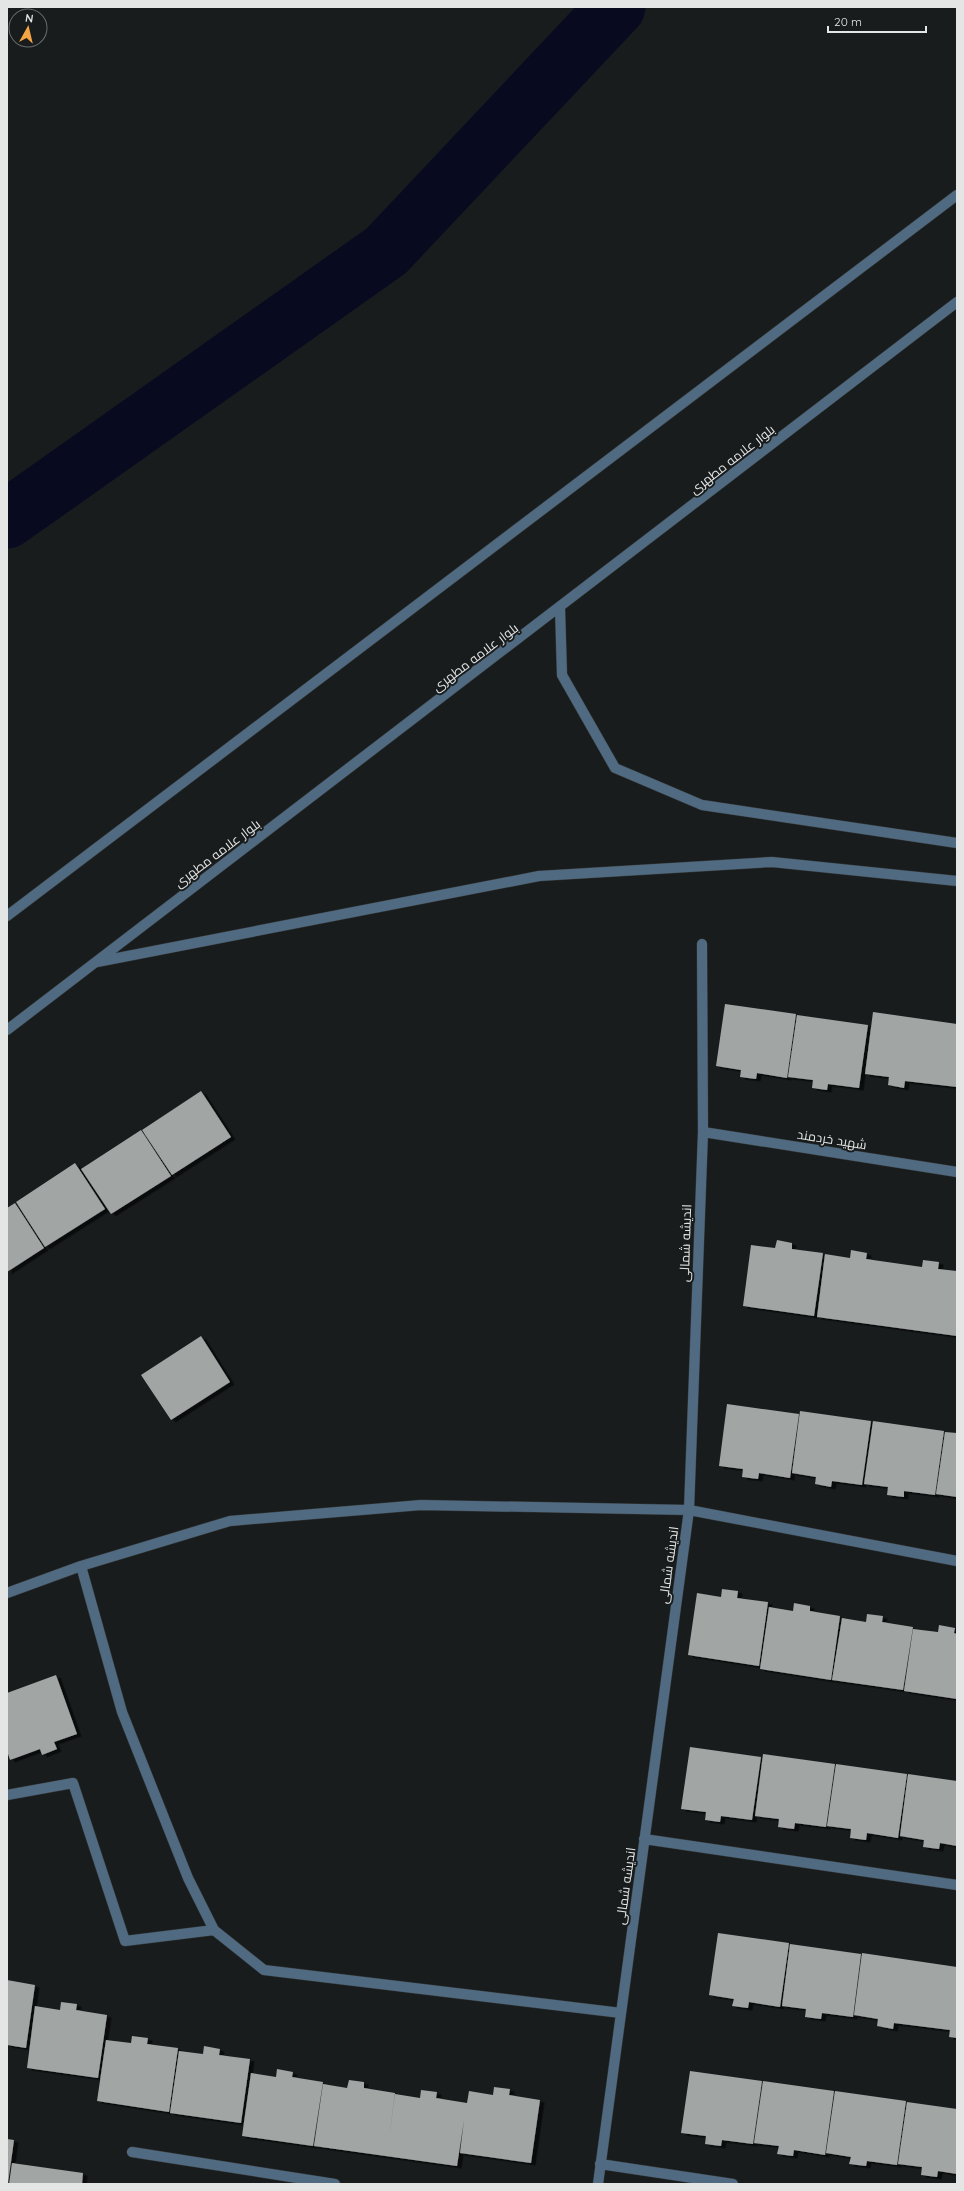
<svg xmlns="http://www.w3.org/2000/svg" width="964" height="2191" viewBox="0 0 964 2191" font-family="Quicksand,Cairo,sans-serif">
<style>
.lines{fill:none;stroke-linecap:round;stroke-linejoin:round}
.river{stroke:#080b20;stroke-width:59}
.building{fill:#a1a5a4;filter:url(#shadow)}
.minor-casing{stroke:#353839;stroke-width:11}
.minor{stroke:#506b81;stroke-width:10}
.labels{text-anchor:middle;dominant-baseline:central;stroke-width:4;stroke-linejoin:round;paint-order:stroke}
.street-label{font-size:13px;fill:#e4e6e6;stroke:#191c1d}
</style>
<defs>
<filter id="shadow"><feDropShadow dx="4.5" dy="2.5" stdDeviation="0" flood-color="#0009"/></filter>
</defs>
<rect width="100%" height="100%" fill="#191c1d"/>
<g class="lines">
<path class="river" d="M7 519 386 251 616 7"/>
</g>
<path class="building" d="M725 1004 796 1014 787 1078 757 1073 756 1079 740 1077 741 1070 716 1066Z
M873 1012 957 1024V1087L905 1081 904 1088 888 1085 889 1077 865 1074Z
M797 1015 868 1025 859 1088 828 1084 827 1090 812 1088 813 1080 788 1077Z
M201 1091 231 1137 172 1175 142 1130Z
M141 1130 171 1176 111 1214 81 1169Z
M75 1163 105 1209 45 1247 16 1202Z
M15 1203 44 1248 7 1272V1208Z
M777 1240 792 1243V1249L823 1253 814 1316 743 1306 751 1245 775 1248Z
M851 1250 867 1253 866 1259 922 1267 923 1260 939 1262 938 1269 957 1271V1336L817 1317 825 1254 850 1258Z
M201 1336 230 1382 171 1420 141 1375Z
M727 1404 799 1414 790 1478 759 1473 758 1479 742 1477 743 1469 719 1466Z
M800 1411 871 1421 862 1485 832 1481 831 1487 815 1484 816 1477 792 1473Z
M873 1421 944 1431 935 1495 904 1491V1497L887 1495 888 1487 864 1484Z
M945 1432 957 1433V1497L936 1494Z
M722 1589 738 1591 737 1598 768 1602 759 1666 688 1655 697 1593 721 1597Z
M794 1603 810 1606V1611L840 1616 831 1680 760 1669 769 1607 793 1611Z
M867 1614 883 1616 882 1622 913 1627 903 1690 832 1680 842 1618 866 1622Z
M939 1625 955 1628 954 1633 957 1634V1699L904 1691 913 1629 938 1632Z
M56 1675 77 1734 54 1742 57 1749 42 1755 40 1749 10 1760 7 1751V1693Z
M690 1747 761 1757 752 1820 721 1816 720 1822 705 1820 706 1812 681 1809Z
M763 1754 835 1764 826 1827 795 1823 794 1829 778 1827 779 1819 755 1816Z
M836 1764 907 1774 898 1838 867 1833 866 1840 850 1838 851 1829 827 1826Z
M908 1774 957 1781V1846L940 1843 939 1849 923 1847 924 1840 900 1836Z
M718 1933 789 1943 780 2007 749 2002 748 2008 732 2006 734 1999 709 1995Z
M790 1944 861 1954 853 2017 822 2013 821 2019 805 2017 806 2009 782 2006Z
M862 1953 957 1967V2038L949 2037 950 2030 894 2023 893 2029 877 2026 878 2019 854 2015Z
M7 1980 35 1985 26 2048 7 2045Z
M61 2002 77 2004 76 2010 107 2015 98 2078 27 2068 35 2006 60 2010Z
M132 2036 148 2038 147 2044 178 2048 169 2112 97 2101 106 2040 131 2043Z
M204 2046 220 2049 219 2055 250 2059 241 2123 170 2113 179 2051 203 2054Z
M277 2069 293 2072 292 2077 323 2082 313 2146 242 2136 251 2073 276 2077Z
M690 2071 762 2081 753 2144 722 2140 721 2146 705 2144 706 2136 681 2133Z
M349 2080 364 2082V2088L395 2093 389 2139 395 2094 420 2098 421 2090 437 2092 436 2098 467 2103 469 2091 493 2095 494 2087 510 2089 509 2095 540 2100 531 2163 460 2153 464 2120 457 2166 314 2146 323 2084 347 2088Z
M763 2081 834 2091 825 2155 794 2150 793 2156 777 2154 779 2146 754 2143Z
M835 2091 906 2101 897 2165 867 2161 866 2166 849 2164 851 2157 826 2153Z
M907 2102 957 2109V2174L938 2171 937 2177 921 2175 922 2167 898 2164Z
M7 2139 14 2140 8 2184H7Z
M12 2163 83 2173 82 2184H9Z"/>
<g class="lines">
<defs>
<path id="minor" d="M560 608 562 675 615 768 702 805 957 843
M7 916 957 195
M97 962 539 876 772 862 957 881
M7 1030 957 302
M703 1132 957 1172
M81 1566 122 1712 188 1878 214 1930 264 1970 621 2013
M7 1593 81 1566 230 1521 421 1505 689 1510 957 1561
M7 1795 73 1783 125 1941 214 1930
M644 1839 957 1885
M132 2152 335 2184
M600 2164 733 2184
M598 2184 689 1510 703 1132 702 944"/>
</defs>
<use href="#minor" class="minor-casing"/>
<use href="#minor" class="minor"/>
</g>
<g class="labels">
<g class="street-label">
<text transform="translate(732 459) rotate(-38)">بلوار علامه مطهری</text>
<text transform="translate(475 657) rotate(-37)">بلوار علامه مطهری</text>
<text transform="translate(217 853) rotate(-37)">بلوار علامه مطهری</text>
<text transform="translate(832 1139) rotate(9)">شهید خردمند</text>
<text transform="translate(685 1243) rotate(-88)">اندیشه شمالی</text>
<text transform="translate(668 1565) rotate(-82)">اندیشه شمالی</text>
<text transform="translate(625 1886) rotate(-82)">اندیشه شمالی</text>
</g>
</g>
<rect width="964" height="2191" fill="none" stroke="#e4e6e6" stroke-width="16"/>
<g transform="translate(28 28) rotate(8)"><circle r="19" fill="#191c1d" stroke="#6a6d6d"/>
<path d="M0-3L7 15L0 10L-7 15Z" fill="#f3a443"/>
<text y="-6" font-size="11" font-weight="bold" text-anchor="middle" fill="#e4e6e6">N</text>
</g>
<path d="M828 26v6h98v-6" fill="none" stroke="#e4e6e6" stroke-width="2"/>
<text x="834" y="26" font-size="12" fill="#e4e6e6" stroke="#191c1d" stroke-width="3" paint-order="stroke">20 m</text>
</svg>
